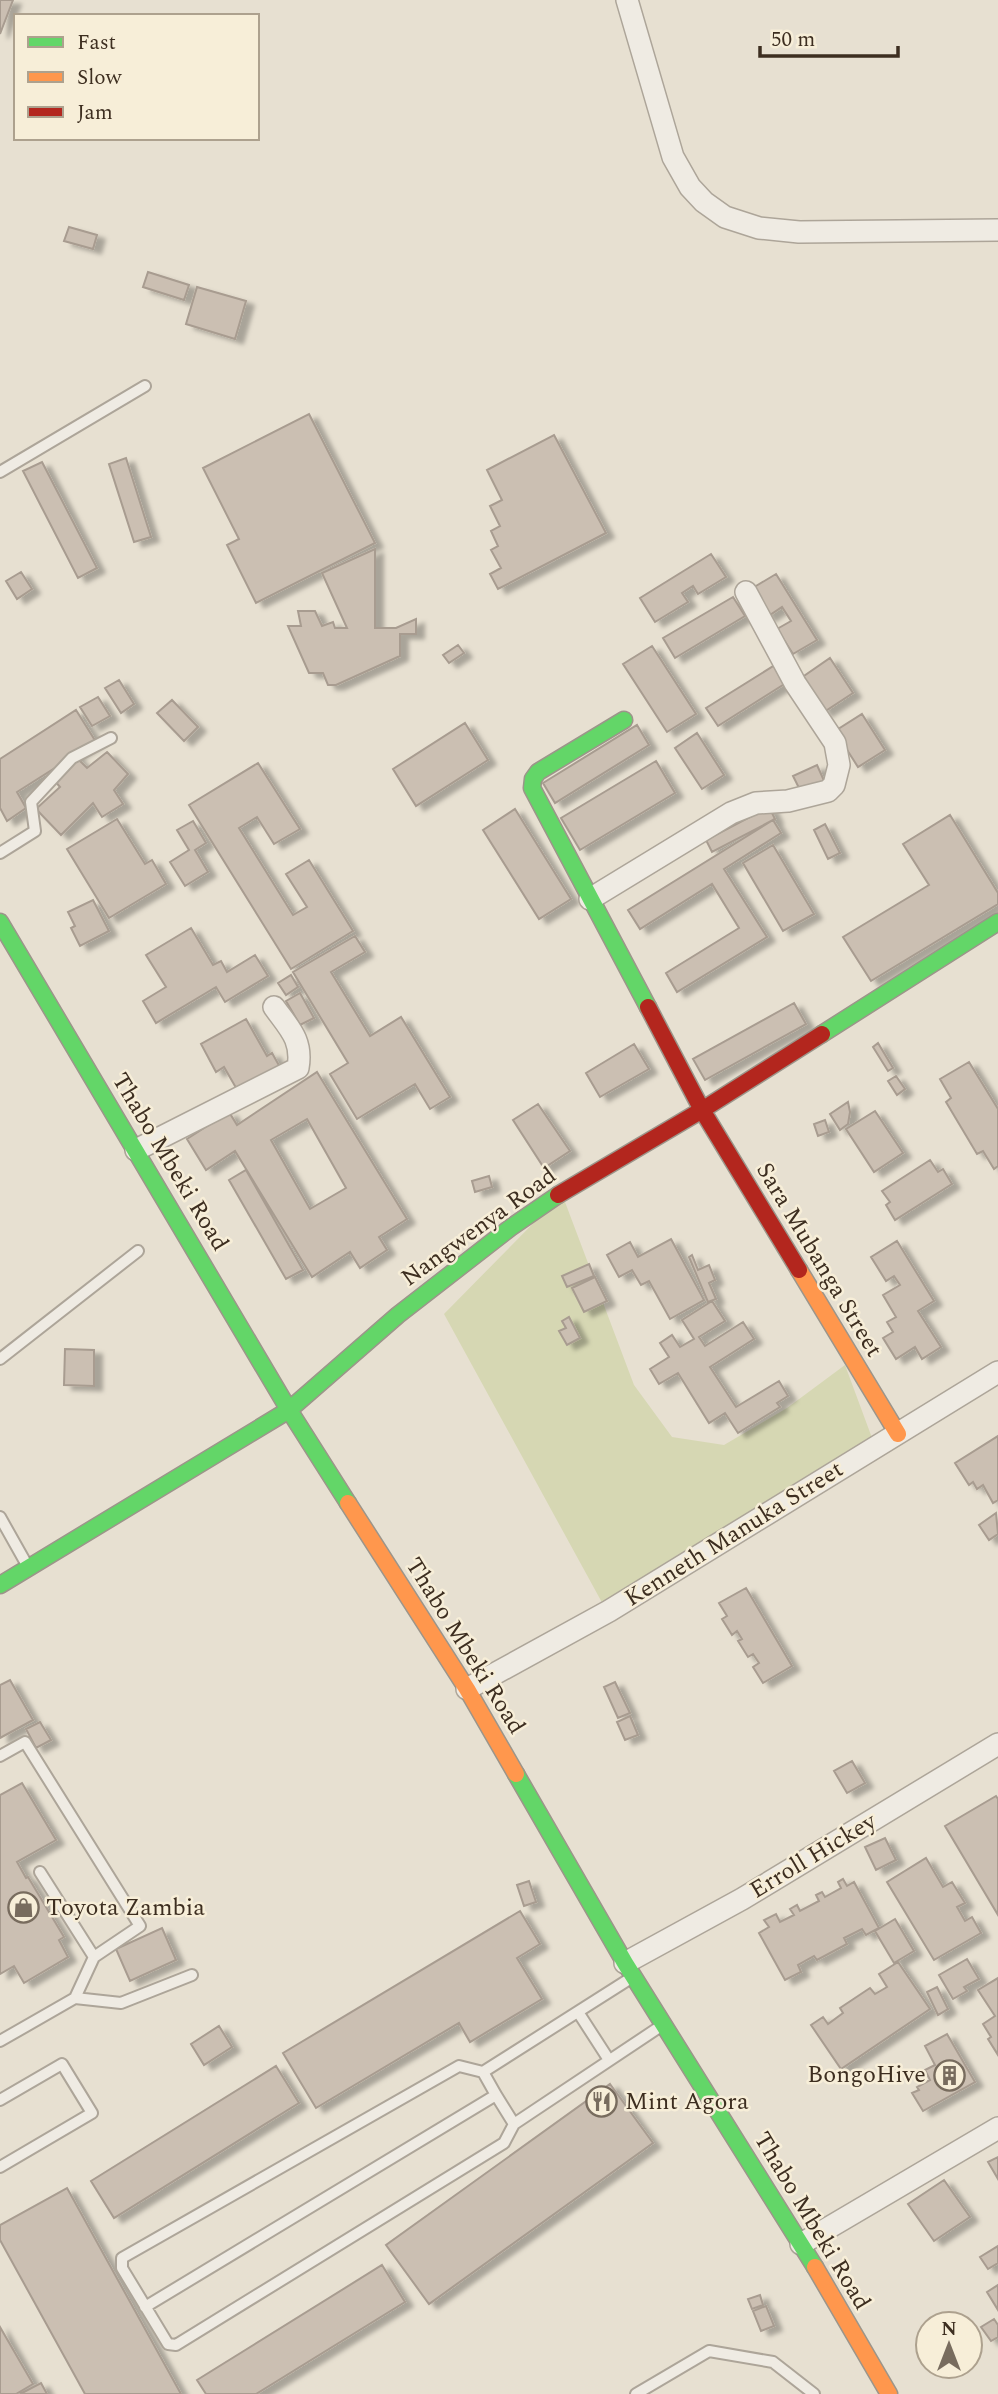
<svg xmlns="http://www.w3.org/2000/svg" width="998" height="2394" viewBox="0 0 998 2394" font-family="Spectral,serif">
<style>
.green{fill:#d6d7b3}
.building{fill:#cbbfb2;stroke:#a89c90;stroke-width:2;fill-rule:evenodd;filter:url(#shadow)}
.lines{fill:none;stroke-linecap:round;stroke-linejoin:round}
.lane-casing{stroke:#ada599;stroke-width:14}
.street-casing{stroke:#ada599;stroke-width:24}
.fast-casing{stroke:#9c958a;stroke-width:19}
.slow-casing{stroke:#9c958a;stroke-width:19}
.jam-casing{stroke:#9c958a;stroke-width:19}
.lane{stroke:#efebe3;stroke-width:10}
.street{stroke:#efebe3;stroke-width:21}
.fast{stroke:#63d668;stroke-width:16}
.slow{stroke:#ff974d;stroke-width:16}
.jam{stroke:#b3261e;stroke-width:16}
.labels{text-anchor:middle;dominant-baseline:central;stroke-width:5;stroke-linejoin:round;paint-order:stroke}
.street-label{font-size:24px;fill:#3d2e20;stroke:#f7eed8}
.poi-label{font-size:24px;fill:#3d2e20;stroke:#f7eed8;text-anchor:start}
</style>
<defs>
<filter id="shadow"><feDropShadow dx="8" dy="4.5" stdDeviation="2" flood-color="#0004"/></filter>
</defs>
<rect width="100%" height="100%" fill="#e7e0d1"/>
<path class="green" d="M562 1194 634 1385 672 1437 724 1445 787 1408 845 1365 875 1446 605 1608 444 1314Z"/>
<path class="building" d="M0 0H13L0 34Z
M69 227 97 235 93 249 64 241Z
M148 272 189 285 184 300 143 287Z
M197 287 246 301 235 339 186 324Z
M309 414 375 543 256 603 227 545 239 539 203 468Z
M554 435 606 533 498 589 490 574 501 568 491 550 498 546 491 531 500 526 490 506 502 500 487 470Z
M126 458 151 537 134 542 109 464Z
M42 462 97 568 78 578 23 471Z
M375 549V628H396L416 619V634H400V656L336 685H328L323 673H309L288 626H301L298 611H315L322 626 333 622 335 628H347L322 573Z
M711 554 726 577 698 594 693 586 682 593 688 602 655 622 640 598Z
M21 572 32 589 17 599 6 581Z
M776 574 817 640 793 654 777 629 791 621 782 607 767 617 751 589Z
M733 597 745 616 675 658 663 638Z
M458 645 464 653 449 663 443 655Z
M652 646 696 714 667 732 623 664Z
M830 658 853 693 824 712 801 678Z
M775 665 786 683 718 726 706 708Z
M119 680 134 704 121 713 105 688Z
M98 697 110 716 92 726 80 707Z
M172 700 198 727 184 741 157 713Z
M76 710 96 742 17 792 26 808 7 821 0 808V759Z
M862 714 885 750 858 767 835 731Z
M465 723 488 760 416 806 393 769Z
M637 725 649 745 555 803 543 783Z
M697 733 724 775 702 789 675 748Z
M107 752 128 774 114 790 123 804 102 817 93 803 61 835 36 809 60 787 54 780 75 756 87 768Z
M656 761 675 793 580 850 561 818Z
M258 763 300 829 274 844 257 817 239 828 293 915 307 907 286 874 309 860 353 931 291 969 189 805Z
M817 765 825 783 802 794 793 776Z
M769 807 775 819 712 852 706 840Z
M515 809 571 899 539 919 483 830Z
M950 815 998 893V904L871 981 843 937 929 885 903 844Z
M117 819 145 864 152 860 166 884 109 918 67 849Z
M773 820 781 833 724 869 767 937 677 992 666 973 739 928 712 884 640 929 628 910Z
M193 821 206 843 195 850 208 872 185 886 170 862 189 850 177 830Z
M825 824 840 853 828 859 814 830Z
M773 845 814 914 783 931 743 863Z
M93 900 109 931 80 946 71 928 75 926 68 912Z
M191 928 213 965 221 961 227 972 255 955 268 976 225 1002 216 987 156 1023 143 1001 166 987 146 955Z
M355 936 365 952 331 972 370 1036 401 1017 450 1097 430 1109 415 1084 357 1119 330 1074 348 1063 293 972Z
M291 975 298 987 286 995 278 983Z
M300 993 314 1018 300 1025 286 1001Z
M794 1003 806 1024 705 1080 693 1059Z
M246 1019 267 1056 272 1053 281 1069 239 1093 224 1067 216 1072 201 1044Z
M878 1043 893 1068 888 1071 873 1047Z
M634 1044 649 1069 600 1097 586 1073Z
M969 1062 998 1109V1166L994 1169 983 1151 977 1154 946 1102 951 1098 940 1079Z
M317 1072 407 1219 379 1237 387 1250 360 1268 350 1252 312 1277 235 1151 206 1170 187 1139 229 1112 237 1125ZM307 1119 346 1188 310 1209 271 1140Z
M896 1076 905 1089 897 1095 888 1081Z
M848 1102 850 1112 848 1124 840 1130 830 1114Z
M538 1104 570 1151 544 1168 513 1120Z
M875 1111 903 1153 874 1172 846 1129Z
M825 1120 829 1132 818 1136 814 1124Z
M930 1160 938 1172 943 1169 952 1184 895 1220 886 1205 890 1202 882 1191Z
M246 1170 303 1270 286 1279 229 1180Z
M489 1176 492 1187 475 1192 472 1181Z
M671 1239 704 1300 670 1319 649 1281 641 1285 632 1270 619 1277 607 1255 630 1242 638 1257Z
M897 1241 934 1301 918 1311 941 1347 922 1359 915 1347 896 1359 883 1338 893 1332 887 1322 896 1317 883 1295 900 1285 894 1276 886 1281 871 1257Z
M692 1255 698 1270 709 1265 715 1280 709 1283 716 1299 708 1302 689 1257Z
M589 1264 594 1276 567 1287 562 1276Z
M595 1277 607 1301 584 1312 572 1288Z
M712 1301 725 1321 699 1337 705 1346 743 1322 754 1339 710 1367 736 1407 779 1381 788 1396 777 1403 780 1407 738 1433 725 1413 709 1423 678 1373 659 1384 650 1369 669 1357 660 1343 672 1335 680 1347 694 1339 682 1320Z
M569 1317 580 1338 567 1345 559 1331 566 1328 562 1321Z
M65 1349 94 1350V1386L64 1385Z
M998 1436V1500L993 1503 983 1485 977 1489 973 1482 969 1485 955 1463Z
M996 1513 998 1534 989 1540 979 1525Z
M746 1588 792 1666 763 1683 753 1667 759 1663 753 1654 748 1657 738 1641 742 1639 737 1631 732 1635 722 1619 727 1616 719 1603Z
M10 1680 33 1720 0 1738V1685Z
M615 1682 630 1713 618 1718 604 1687Z
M630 1716 638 1735 625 1740 617 1722Z
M40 1722 51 1740 36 1748 26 1729Z
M852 1761 865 1783 847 1793 834 1771Z
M22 1783 56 1840 17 1862 26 1878 28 1877 64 1937 59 1940 68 1957 24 1983 14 1966 0 1974V1795Z
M996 1796 998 1799V1915L945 1826Z
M885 1838 896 1860 876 1870 865 1847Z
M926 1858 943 1887 952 1882 965 1903 957 1907 965 1921 972 1917 981 1933 934 1960 887 1882Z
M843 1879 847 1886 854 1882 879 1928 866 1935 862 1929 844 1938 847 1944 817 1960 814 1956 798 1965 801 1972 785 1980 759 1933 769 1927 764 1920 776 1914 780 1922 794 1915 790 1909 797 1905 800 1911 819 1901 816 1895 822 1892 825 1897 841 1888 838 1882Z
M529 1881 536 1902 524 1906 517 1885Z
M520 1911 540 1944 517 1958 542 1999 470 2042 459 2023 316 2108 283 2053Z
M895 1919 914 1951 894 1963 875 1931Z
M162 1928 176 1960 130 1981 116 1949Z
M967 1959 979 1979 964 1987 967 1991 953 1999 939 1975Z
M898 1962 930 2009 841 2069 811 2025 823 2017 828 2024 843 2013 840 2008 870 1988 875 1994 887 1987 879 1974Z
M998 1978V2055L988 2039 991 2037 983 2024 995 2016 978 1990Z
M937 1987 948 2009 938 2015 927 1992Z
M219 2026 232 2047 204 2065 191 2044Z
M947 2034 975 2082 923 2111 912 2093 919 2090 917 2087 930 2080 925 2070 935 2065 925 2046Z
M276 2066 299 2103 114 2218 91 2181Z
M610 2084 653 2143 429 2304 386 2245Z
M998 2157V2179L988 2162Z
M944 2180 970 2217 934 2241 908 2204Z
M67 2188 181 2394H85L0 2240V2225Z
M998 2246V2263L988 2269 980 2257Z
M382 2265 405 2302 256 2394H206L197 2380Z
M998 2285V2310L987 2292Z
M760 2295 763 2305 752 2309 748 2299Z
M766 2306 774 2326 761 2331 753 2311Z
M994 2319 998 2325V2337L991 2341 981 2327Z
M0 2327 33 2384 16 2394H0Z
M41 2383 47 2394H20Z"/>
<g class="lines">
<defs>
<path id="lane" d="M0 472 145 386
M0 853 35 831 31 802 72 758 111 738
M0 1359 138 1251
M0 1517 27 1565
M0 1756 25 1742 140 1926 94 1957 75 1998 0 2041
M40 1872 94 1957
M631 1978 483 2072 459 2066 122 2258V2268L168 2344 176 2345 504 2143 514 2124 661 2026
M75 1998 121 2003 192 1975
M578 2012 609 2060
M483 2072 496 2095
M0 2100 62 2064 92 2113 0 2167
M145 2307 496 2095 514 2124
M636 2394 709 2351 773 2362 814 2394"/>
<path id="street" d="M627 0 673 157 690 187 704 202 725 217 759 228 799 232 998 230
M590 899 731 813 756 803 788 801 828 791 834 785 839 765 835 743 795 683 746 592
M136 1150 298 1068C303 1040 289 1028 274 1007
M467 1689 609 1611 998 1372
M625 1963 742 1899 998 1744
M801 2244 998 2128"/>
<path id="fast" d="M624 720 538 772 533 779 532 788 648 1007
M0 922 289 1410 348 1503
M822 1034 998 922
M0 1585 289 1410 398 1315 510 1228 558 1195
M516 1774 625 1963 815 2267"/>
<path id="slow" d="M799 1270 898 1434
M348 1503 467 1689 516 1774
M815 2267 889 2394"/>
<path id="jam" d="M648 1007 702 1110 799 1270
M558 1195 702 1110 822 1034"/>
</defs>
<use href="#lane" class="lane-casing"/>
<use href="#street" class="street-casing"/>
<use href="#fast" class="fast-casing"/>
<use href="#slow" class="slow-casing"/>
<use href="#jam" class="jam-casing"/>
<use href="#lane" class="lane"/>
<use href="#street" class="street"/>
<use href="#fast" class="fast"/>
<use href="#slow" class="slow"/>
<use href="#jam" class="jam"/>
</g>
<defs>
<symbol id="shop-ring" viewBox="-11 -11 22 22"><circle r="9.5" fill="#f7eed8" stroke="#786c5e" stroke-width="1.5"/><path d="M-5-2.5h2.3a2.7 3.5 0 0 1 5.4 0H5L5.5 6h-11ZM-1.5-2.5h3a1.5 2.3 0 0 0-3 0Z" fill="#786c5e"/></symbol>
<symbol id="building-ring" viewBox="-11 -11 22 22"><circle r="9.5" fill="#f7eed8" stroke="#786c5e" stroke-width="1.5"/><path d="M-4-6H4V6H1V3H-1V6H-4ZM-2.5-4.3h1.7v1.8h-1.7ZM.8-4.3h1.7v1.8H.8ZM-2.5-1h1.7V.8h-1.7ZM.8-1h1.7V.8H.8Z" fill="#786c5e"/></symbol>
<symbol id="restaurant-ring" viewBox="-11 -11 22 22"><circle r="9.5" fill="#f7eed8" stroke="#786c5e" stroke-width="1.5"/><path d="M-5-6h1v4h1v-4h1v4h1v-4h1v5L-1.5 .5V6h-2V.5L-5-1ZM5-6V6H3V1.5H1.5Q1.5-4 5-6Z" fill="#786c5e"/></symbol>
</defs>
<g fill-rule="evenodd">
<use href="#shop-ring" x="6" y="1890" width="35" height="35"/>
<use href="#building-ring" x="932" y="2058" width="35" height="35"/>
<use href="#restaurant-ring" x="584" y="2084" width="35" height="35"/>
</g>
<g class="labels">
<g class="street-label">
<text transform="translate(170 1162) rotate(59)">Thabo Mbeki Road</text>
<text transform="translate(479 1227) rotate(-36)">Nangwenya Road</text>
<text transform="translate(819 1260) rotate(59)">Sara Mubanga Street</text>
<text transform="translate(734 1534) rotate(-32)">Kenneth Manuka Street</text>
<text transform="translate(465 1646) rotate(58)">Thabo Mbeki Road</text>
<text transform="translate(813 1856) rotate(-31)">Erroll Hickey</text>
<text transform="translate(812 2221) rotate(59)">Thabo Mbeki Road</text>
</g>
<g class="poi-label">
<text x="46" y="1908">Toyota Zambia</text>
<text x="926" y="2075" text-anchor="end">BongoHive</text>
<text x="625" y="2102">Mint Agora</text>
</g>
</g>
<rect x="14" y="14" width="245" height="126" fill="#f7eed8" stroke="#ada18e" stroke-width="2"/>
<rect x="28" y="37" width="35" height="10" fill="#63d668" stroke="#ada18e" stroke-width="2"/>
<text x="77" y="49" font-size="21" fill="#3d2e20">Fast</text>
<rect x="28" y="72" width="35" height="10" fill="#ff974d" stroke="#ada18e" stroke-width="2"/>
<text x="77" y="84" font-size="21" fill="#3d2e20">Slow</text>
<rect x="28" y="107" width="35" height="10" fill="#b3261e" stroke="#ada18e" stroke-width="2"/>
<text x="77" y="119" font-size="21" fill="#3d2e20">Jam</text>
<g transform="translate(949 2345)"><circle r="33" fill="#f7eed8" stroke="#ada18e" stroke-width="2"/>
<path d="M0-5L12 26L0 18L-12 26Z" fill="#786c5e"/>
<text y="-10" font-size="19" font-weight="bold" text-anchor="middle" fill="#3d2e20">N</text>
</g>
<path d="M760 46v10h138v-10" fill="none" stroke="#3d2e20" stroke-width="3.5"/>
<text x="771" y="46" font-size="21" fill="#3d2e20" stroke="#f7eed8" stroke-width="5" paint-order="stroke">50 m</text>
</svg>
